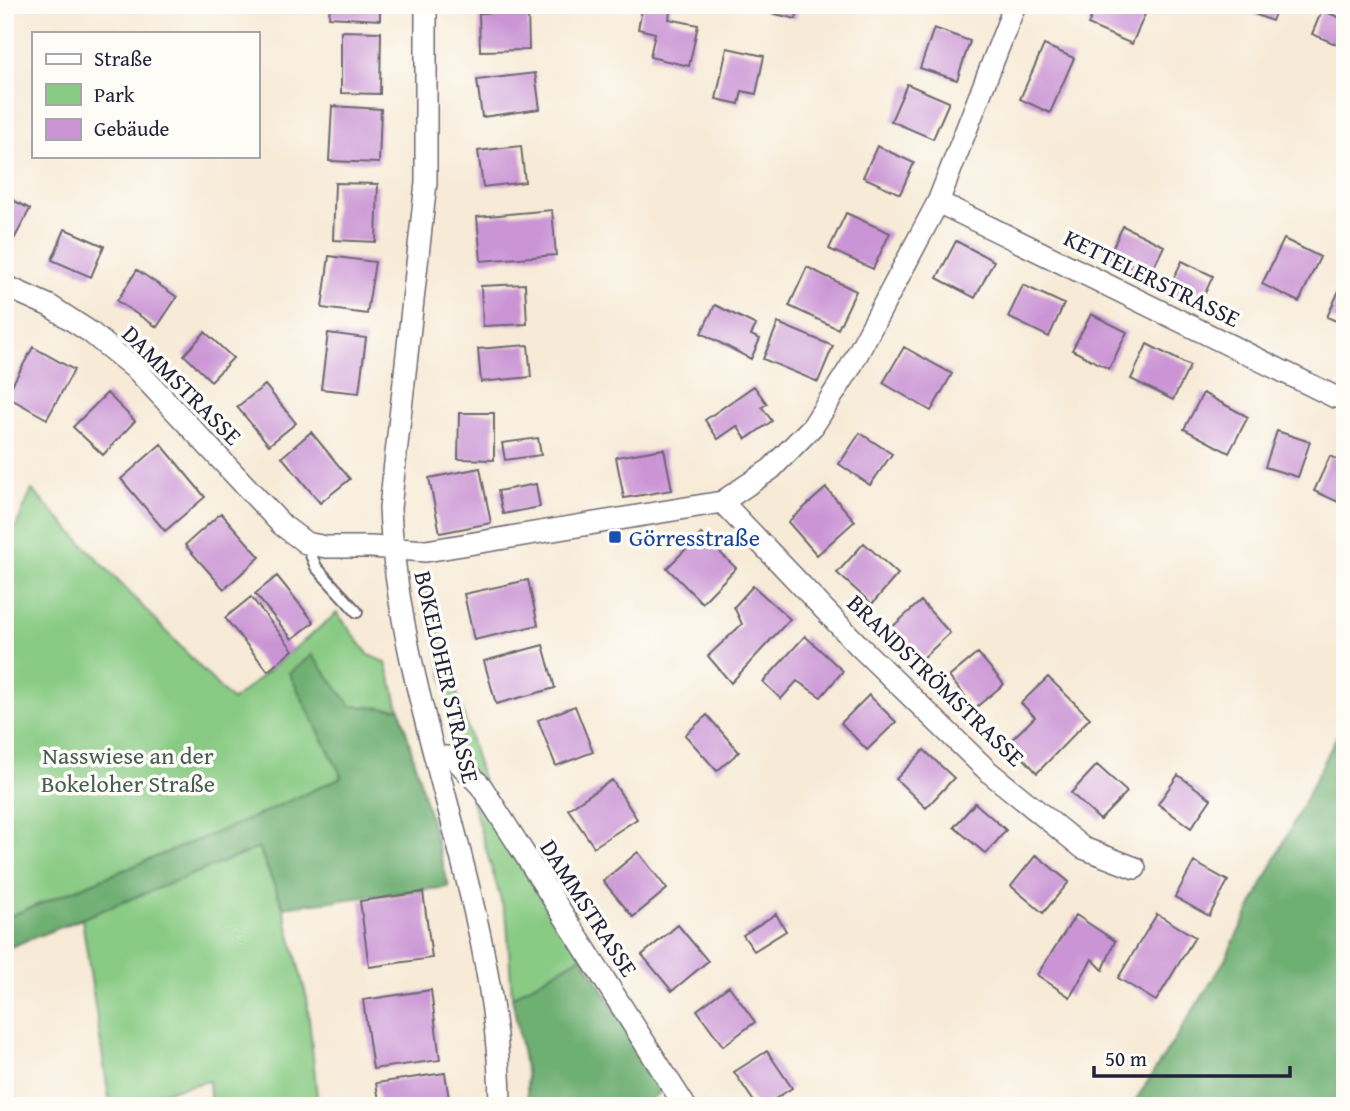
<svg xmlns="http://www.w3.org/2000/svg" width="1350" height="1111" viewBox="0 0 1350 1111" font-family="'Gentium Book Plus',serif">
<style>
.green{fill:#89cb84;stroke:#567660;stroke-width:2}
.forest{fill:#6eaf72;stroke:#486856;stroke-width:2}
.building{fill:#cb95d5}
.lines{fill:none;stroke-linecap:round;stroke-linejoin:round}
.lane-casing{stroke:#6d6871;stroke-width:14}
.street-casing{stroke:#6d6871;stroke-width:24}
.lane{stroke:#fff;stroke-width:10}
.street{stroke:#fff;stroke-width:21}
.transit-dot{fill:#1a4fb4;stroke:#fdfcf7;stroke-width:2.5}
.labels{text-anchor:middle;dominant-baseline:central;stroke-width:7;stroke-linejoin:round;paint-order:stroke}
.street-label{font-size:24px;fill:#22223b;stroke:#fdfcf7}
.transit-label{font-size:24px;fill:#164399;stroke:#fdfcf7;text-anchor:start}
.park-label{font-size:24px;fill:#465d55;stroke:#fdfcf7}
</style>
<rect width="100%" height="100%" fill="#fdfcf7"/>
<filter id="ink" filterUnits="userSpaceOnUse"><feTurbulence type="fractalNoise" baseFrequency=".0143" numOctaves="2"/><feDisplacementMap in="SourceGraphic" scale="14" xChannelSelector="R" yChannelSelector="G"/><feConvolveMatrix kernelMatrix="1 2 1 2 8 2 1 2 1" color-interpolation-filters="sRGB"/></filter>
<filter id="wash" filterUnits="userSpaceOnUse"><feTurbulence type="fractalNoise" baseFrequency=".00686" numOctaves="4" result="noise"/><feDisplacementMap in="SourceGraphic" scale="28" xChannelSelector="R" yChannelSelector="G"/><feGaussianBlur stdDeviation="1.57" result="paint"/><feColorMatrix in="noise" values="0 0 0 0 0 0 0 0 0 0 0 0 0 0 0 0 0 1.4 0 .05"/><feComposite in="paint" operator="in"/></filter>
<g filter="url(#wash)">
<rect width="100%" height="100%" fill="#f7ead6"/>
<path class="green" d="M32 490 232 701 337 613 369 655 386 663 420 781 259 848 283 907 307 999 318 1106H211L209 1081 110 1105 82 919 19 943 5 914V524L15 529Z
M426 587 484 785 582 956 512 997 507 921 460 760 435 639 424 607Z"/>
<path class="forest" d="M312 655 351 706 400 709 449 887 283 907 259 848 5 949V918L247 820 342 777 289 673Z
M1345 720V1106H1132L1222 965Z
M582 956 664 1089 644 1106H527V1077L512 997Z"/>
<g id="blocks">
<path class="building" d="M330 5H380V20L329 17Z
M643 5H671L669 19 698 25 689 66 650 57 655 33 638 29Z
M764 5H799L796 19 763 11Z
M1096 5H1129L1146 12 1132 44 1088 25Z
M1252 5H1278L1272 21 1249 12Z
M1322 10 1345 20V48L1312 34Z
M528 11 529 50 480 51 479 13Z
M934 28 970 41 957 80 920 68Z
M341 31 381 32 380 94 341 93Z
M1044 45 1074 58 1050 113 1020 99Z
M727 48 764 56 756 94 742 91 739 104 716 99Z
M535 73 540 109 482 117 477 80Z
M907 84 949 102 933 139 891 121Z
M332 106 381 109 379 163 329 161Z
M521 146 525 182 483 187 478 151Z
M877 146 914 163 900 194 863 177Z
M335 183 378 184 376 242 333 240Z
M5 196 30 209 12 243 5 239Z
M552 210 556 255 481 261 477 217Z
M846 213 890 233 873 269 829 249Z
M1123 226 1164 246 1149 277 1108 257Z
M65 229 104 246 91 277 52 260Z
M1284 239 1320 257 1299 302 1262 284Z
M956 241 994 261 975 298 937 278Z
M329 256 375 262 367 314 322 308Z
M1182 261 1213 276 1199 306 1167 291Z
M807 267 856 291 838 329 789 306Z
M137 270 177 297 157 327 117 301Z
M525 284 527 324 483 326 481 286Z
M1342 284 1345 286V325L1327 317Z
M1023 285 1064 304 1049 337 1008 317Z
M715 305 756 325 751 335 760 339 751 359 701 333Z
M1091 314 1127 332 1109 369 1072 350Z
M778 323 833 346 818 382 763 359Z
M205 332 233 358 211 381 184 355Z
M328 333 366 338 359 393 321 389Z
M1147 344 1190 366 1173 400 1131 379Z
M528 345 531 377 481 382 478 349Z
M33 347 74 370 47 419 6 396Z
M904 347 952 374 931 411 883 383Z
M265 385 296 423 269 445 237 407Z
M754 386 767 404 762 407 772 421 746 439 737 426 718 439 705 420Z
M107 393 135 421 103 455 73 427Z
M1203 393 1248 417 1229 453 1184 429Z
M459 413H494V460L458 459Z
M1277 431 1310 442 1298 477 1265 467Z
M311 432 350 479 320 503 282 457Z
M860 433 892 454 870 485 839 464Z
M538 438 541 455 505 460 502 443Z
M161 444 205 497 165 531 121 479Z
M664 449 672 490 624 498 616 457Z
M1330 456 1345 463V505L1314 491Z
M480 468 491 523 440 533 429 478Z
M536 484 540 507 503 514 498 491Z
M826 488 855 521 817 555 788 522Z
M221 513 260 557 224 589 185 545Z
M701 534 736 568 702 603 667 568Z
M864 543 898 574 872 604 837 573Z
M277 576 314 622 292 639 255 594Z
M528 580 538 625 474 640 464 594Z
M753 586 790 619 731 683 708 656 742 624 734 607Z
M251 597 293 650 268 671 225 618Z
M921 601 950 633 921 660 891 628Z
M805 636 843 671 821 697 797 681 781 699 763 682Z
M543 645 555 688 496 704 484 661Z
M978 653 1004 684 975 708 949 677Z
M1048 677 1090 718 1037 773 1009 742 1035 717 1021 703Z
M869 695 896 722 867 750 841 723Z
M575 706 593 752 556 766 538 720Z
M707 715 739 752 717 771 685 735Z
M924 750 954 778 926 808 896 779Z
M1097 765 1127 792 1100 820 1071 793Z
M1178 775 1211 799 1191 828 1158 804Z
M612 780 637 819 594 847 568 809Z
M975 803 1006 830 986 854 954 827Z
M638 852 667 889 633 917 603 881Z
M1036 855 1069 882 1043 913 1011 886Z
M1194 862 1228 881 1209 916 1175 897Z
M423 892 432 958 369 967 360 901Z
M776 914 786 931 754 951 743 935Z
M1157 914 1195 937 1156 1001 1118 978Z
M1076 915 1115 941 1103 970 1092 959 1070 997 1037 975Z
M678 925 708 961 672 991 642 955Z
M729 986 755 1022 723 1046 697 1010Z
M431 990 440 1060 373 1069 363 1000Z
M767 1051 792 1088 764 1106H757L734 1072Z
M445 1073 450 1106H380L376 1083Z"/>
</g>
</g>
<g filter="url(#ink)">
<use href="#blocks" fill-opacity="0" stroke="#6d6871" stroke-width="2"/>
<g class="lines">
<defs>
<path id="lane" d="M306 543 316 567 357 612"/>
<path id="street" d="M426 5V183L390 508C399 712 499 900 500 1106
M938 202 1335 397H1345
M5 286 50 306 90 332 138 371 282 525 306 543 326 547H371L426 551 722 502 771 469 813 426 850 368 938 202 1015 5
M722 502 860 647 989 772 1083 848 1135 868
M436 757H453L481 786 685 1106"/>
</defs>
<use href="#lane" class="lane-casing"/>
<use href="#street" class="street-casing"/>
<use href="#lane" class="lane"/>
<use href="#street" class="street"/>
</g>
</g>
<rect class="transit-dot" x="608" y="530" width="14" height="14" rx="3.5"/>
<g class="labels">
<g class="street-label">
<text transform="translate(1152 278) rotate(26)">KETTELERSTRASSE</text>
<text transform="translate(182 385) rotate(45)">DAMMSTRASSE</text>
<text transform="translate(447 677) rotate(77)">BOKELOHER STRASSE</text>
<text transform="translate(936 680) rotate(44)">BRANDSTRÖMSTRASSE</text>
<text transform="translate(589 908) rotate(57)">DAMMSTRASSE</text>
</g>
<g class="transit-label">
<text x="629" y="537">Görresstraße</text>
</g>
<g class="park-label">
<text x="128" y="755">Nasswiese an der<tspan x="128" dy="28">Bokeloher Straße</tspan></text>
</g>
</g>
<rect width="1350" height="1111" fill="none" stroke="#fdfcf7" stroke-width="28"/>
<rect x="32" y="32" width="228" height="126" fill="#fdfcf7" stroke="#a5a5ac" stroke-width="2"/>
<rect x="46" y="54" width="35" height="10" fill="#ffffff" stroke="#a5a5ac" stroke-width="2"/>
<text x="94" y="66" font-size="21" fill="#22223b">Straße</text>
<rect x="46" y="84" width="35" height="21" fill="#89cb84" stroke="#a5a5ac" stroke-width="2"/>
<text x="94" y="102" font-size="21" fill="#22223b">Park</text>
<rect x="46" y="119" width="35" height="21" fill="#cb95d5" stroke="#a5a5ac" stroke-width="2"/>
<text x="94" y="136" font-size="21" fill="#22223b">Gebäude</text>
<path d="M1094 1066v10h196v-10" fill="none" stroke="#22223b" stroke-width="3.5"/>
<text x="1105" y="1066" font-size="21" fill="#22223b" stroke="#fdfcf7" stroke-width="5" paint-order="stroke">50 m</text>
</svg>
